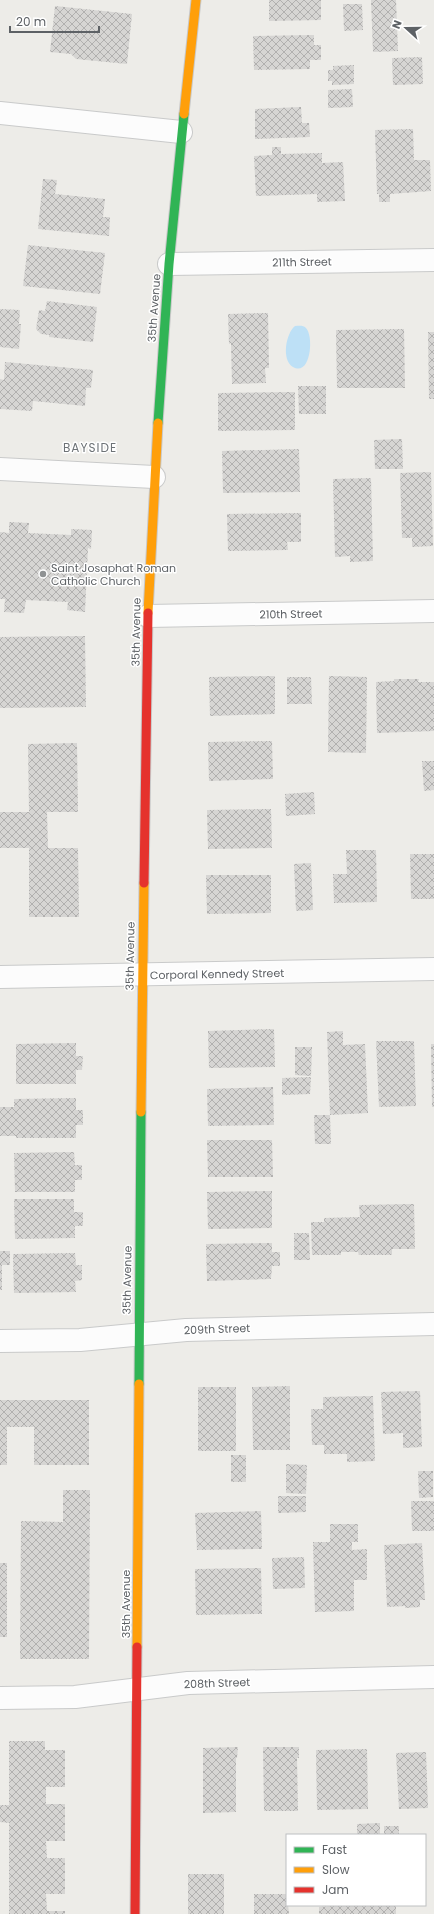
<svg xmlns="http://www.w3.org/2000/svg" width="434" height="1914" viewBox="0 0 434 1914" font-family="Poppins,sans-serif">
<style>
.water{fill:#bde0f6}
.building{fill:url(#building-cross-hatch)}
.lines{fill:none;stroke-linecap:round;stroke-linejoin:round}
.street-casing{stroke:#c9caca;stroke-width:24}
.fast-casing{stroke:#c8c8c8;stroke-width:11}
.slow-casing{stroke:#c8c8c8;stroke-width:11}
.jam-casing{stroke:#c8c8c8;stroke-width:11}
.street{stroke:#fcfcfc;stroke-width:22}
.fast{stroke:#30b455;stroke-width:9}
.slow{stroke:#ff9f0a;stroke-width:9}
.jam{stroke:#e5322d;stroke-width:9}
.poi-dot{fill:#8f9293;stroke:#fff;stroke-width:1.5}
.labels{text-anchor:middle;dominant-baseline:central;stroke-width:3;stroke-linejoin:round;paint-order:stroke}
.street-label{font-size:11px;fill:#5d6165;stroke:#fff}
.poi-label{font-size:11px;fill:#5d6165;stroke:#fff;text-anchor:start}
.neighbourhood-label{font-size:12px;letter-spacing:1px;fill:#6e7377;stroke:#fff}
</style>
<defs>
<pattern id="building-cross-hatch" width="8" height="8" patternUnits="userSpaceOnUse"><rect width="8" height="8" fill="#d6d5d3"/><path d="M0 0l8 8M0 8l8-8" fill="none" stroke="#b1b0af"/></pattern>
</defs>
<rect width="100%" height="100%" fill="#edece8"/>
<path class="water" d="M295 326C299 326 303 325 306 328 314 336 311 377 293 367 281 360 286 333 295 326Z"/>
<path class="building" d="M269 0H321V20L269 21Z
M371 0H396L398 51 373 52Z
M343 4H362L363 30 344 31Z
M55 6 132 14 127 64 76 59 71 54 50 52Z
M314 35V45H321V60H310V69L254 70 253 36Z
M422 57 423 84 393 85 392 58Z
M354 65V84L332 85V81H328V70H333V66Z
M352 89 353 107 328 108V90Z
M301 107 302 123H309L310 137 255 139V109Z
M413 129 414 160H430L431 191 390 194V202H379V194H377L375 130Z
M272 147H281V154L322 153V163L343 162 345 201 317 202V194L256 196 254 156 272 155Z
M43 179 57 180 55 194 105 199 103 217H110L109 236 38 229Z
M28 245 105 253 100 294 23 286Z
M47 301 97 307 93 342 49 337V335L41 334 36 329 39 310 45 311Z
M0 309 20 310 19 324H21L19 349 0 347Z
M268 313 269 368H265L266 383 232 384 231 343 229 344 228 314Z
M404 329 405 388H337L336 330Z
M428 332H434V399H429Z
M5 362 93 370 91 388H86L85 406 33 401 32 411 0 409V379L4 380Z
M298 386H326V414H299Z
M295 392V430L218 431V393Z
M402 439 403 469H375L374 440Z
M299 449 300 492 223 493 222 451Z
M431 472 433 546 412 547V538H402L400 473Z
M371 478 373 561 350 562V556L335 557 333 479Z
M301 513V542H287L288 550 228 551 227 514Z
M9 522 29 523 28 533 71 535V529L92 530 91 549 88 548 85 612 67 610 68 602 26 600 24 613 4 612 5 599H0V532L9 533Z
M85 636 86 707 0 708V637Z
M275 676V714L210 716 209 677Z
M329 676 367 677 366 753 328 752Z
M287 677H311L312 704H287Z
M394 679H419L418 682H434V731L377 733 376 682 394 681Z
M272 741 273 779 209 781 208 742Z
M77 743 78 812H47L48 848H78L79 917H29V848H0V812H29L28 744Z
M422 761H434V790L424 791Z
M314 792 315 814 286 816 285 794Z
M271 809 272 848 208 849 207 810Z
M346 850H376L377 902 334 903 333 874H347Z
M410 854H434V899H411Z
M311 863 313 910 296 911 294 864Z
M206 875H271V913L207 914Z
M274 1029 275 1067 209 1068 208 1031Z
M343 1031V1045L365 1044 368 1113 330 1115 327 1032Z
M376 1041H414L416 1106 379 1107Z
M76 1043V1056H83L82 1070H76V1084H16V1044Z
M431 1044H434V1107H432Z
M295 1047H312L311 1076 295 1075Z
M311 1077 310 1094 282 1095V1078Z
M273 1087 274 1125 208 1126 207 1089Z
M76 1098V1110H83V1125H76V1138H16V1136H0V1107H14V1099Z
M314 1115H330L331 1144H315Z
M207 1140H272L273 1177H208Z
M74 1152 75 1165H82V1180H75V1192H15L14 1153Z
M272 1191V1228L208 1229 207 1192Z
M14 1199H74V1212H83V1226H75V1238L15 1239Z
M414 1204 415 1249H392V1255H359L358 1252H341V1255H312L311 1222H324V1218L360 1217 359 1205Z
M294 1233H309L310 1260H294Z
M272 1243V1252H280V1266H272L271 1279 207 1281 206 1244Z
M0 1251H10V1265H2V1290H0Z
M75 1253 76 1265H82V1280L75 1281 76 1292 14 1293 13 1254Z
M290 1386V1450H253L252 1387Z
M198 1387H236V1451H198Z
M420 1391 422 1447 403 1448V1433L383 1434 381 1392Z
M373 1396 375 1461 347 1462V1454H324V1445H312L311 1409H323V1397Z
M0 1400H89V1465H34V1427H7V1465H0Z
M231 1455H246V1482H231Z
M286 1464 307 1465 306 1494 286 1493Z
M418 1471H433V1497L419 1498Z
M63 1490H90L89 1659H20L21 1521 63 1522Z
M278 1496H306V1512L278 1513Z
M411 1501H434V1531H412Z
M261 1511 262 1549 197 1550 195 1513Z
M330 1524H358V1542H352V1550L367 1549V1580H354V1611L315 1612 313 1542H330Z
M422 1543 425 1600H420V1607L405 1608V1606L387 1607 384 1545Z
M304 1557 305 1588 273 1589 272 1558Z
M0 1563H7V1637H0Z
M261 1568 262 1614 196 1615 195 1569Z
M9 1741H45V1750H65V1787H46V1804H65V1841H46L47 1858H65V1894H46L47 1911H65V1914H9V1823L0 1822V1805H9Z
M238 1747 237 1758H236V1812L203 1813V1748Z
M263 1747H299V1758H297L298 1811H264Z
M367 1749 368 1809 317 1810 316 1750Z
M426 1752 428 1808 399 1809 396 1753Z
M380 1823V1835H357V1824Z
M384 1826H399V1835H384Z
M188 1874H224V1914H188Z
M254 1894H287L289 1914H254Z
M344 1905H396V1914H319V1907Z"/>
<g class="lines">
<defs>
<path id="street" d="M0 113 181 132
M169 264 434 260
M0 469 154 477
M148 616 434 611
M0 977 434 969
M0 1341 80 1340 186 1330 434 1324
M0 1698 75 1697 188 1683 434 1677"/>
<path id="fast" d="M158 423 169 264 184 114
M139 1384 141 1112"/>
<path id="slow" d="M184 114 196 0
M148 613 158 423
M141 1112 144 883
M137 1647 139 1384"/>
<path id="jam" d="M144 883 148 613
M135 1914 137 1647"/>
</defs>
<use href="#street" class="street-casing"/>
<use href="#fast" class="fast-casing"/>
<use href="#slow" class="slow-casing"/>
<use href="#jam" class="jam-casing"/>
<use href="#street" class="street"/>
<use href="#fast" class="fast"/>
<use href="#slow" class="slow"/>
<use href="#jam" class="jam"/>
</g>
<circle class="poi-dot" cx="43" cy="574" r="4"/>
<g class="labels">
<g class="street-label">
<text transform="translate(302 262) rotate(-1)">211th Street</text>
<text transform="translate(154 308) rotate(-86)">35th Avenue</text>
<text transform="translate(291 614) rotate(-1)">210th Street</text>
<text transform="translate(136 632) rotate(-89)">35th Avenue</text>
<text transform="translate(130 956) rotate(-89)">35th Avenue</text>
<text transform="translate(217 974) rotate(-1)">Corporal Kennedy Street</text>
<text transform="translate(127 1280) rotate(-89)">35th Avenue</text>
<text transform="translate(217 1329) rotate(-2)">209th Street</text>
<text transform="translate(126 1604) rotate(-90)">35th Avenue</text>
<text transform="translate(217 1683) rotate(-2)">208th Street</text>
</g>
<g class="poi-label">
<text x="51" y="568">Saint Josaphat Roman<tspan x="51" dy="13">Catholic Church</tspan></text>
</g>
<g class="neighbourhood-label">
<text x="90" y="447">BAYSIDE</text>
</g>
</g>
<rect x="286" y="1834" width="140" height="72" fill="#ffffff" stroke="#bec0c1"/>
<rect x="294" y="1847" width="20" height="6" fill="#30b455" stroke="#bec0c1"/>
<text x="322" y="1854" font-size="12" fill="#5d6165">Fast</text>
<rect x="294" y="1867" width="20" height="6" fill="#ff9f0a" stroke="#bec0c1"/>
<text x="322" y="1874" font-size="12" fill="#5d6165">Slow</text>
<rect x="294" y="1887" width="20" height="6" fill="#e5322d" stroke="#bec0c1"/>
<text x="322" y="1894" font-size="12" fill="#5d6165">Jam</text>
<g transform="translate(406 28) rotate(291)" stroke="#ffffff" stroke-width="3" paint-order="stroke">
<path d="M0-3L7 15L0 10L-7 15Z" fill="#5d6165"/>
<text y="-6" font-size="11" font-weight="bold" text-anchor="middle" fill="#5d6165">N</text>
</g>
<path d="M10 26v6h89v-6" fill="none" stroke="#5d6165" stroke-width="2"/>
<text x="16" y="26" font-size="12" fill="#5d6165" stroke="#ffffff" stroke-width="3" paint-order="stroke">20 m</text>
</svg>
